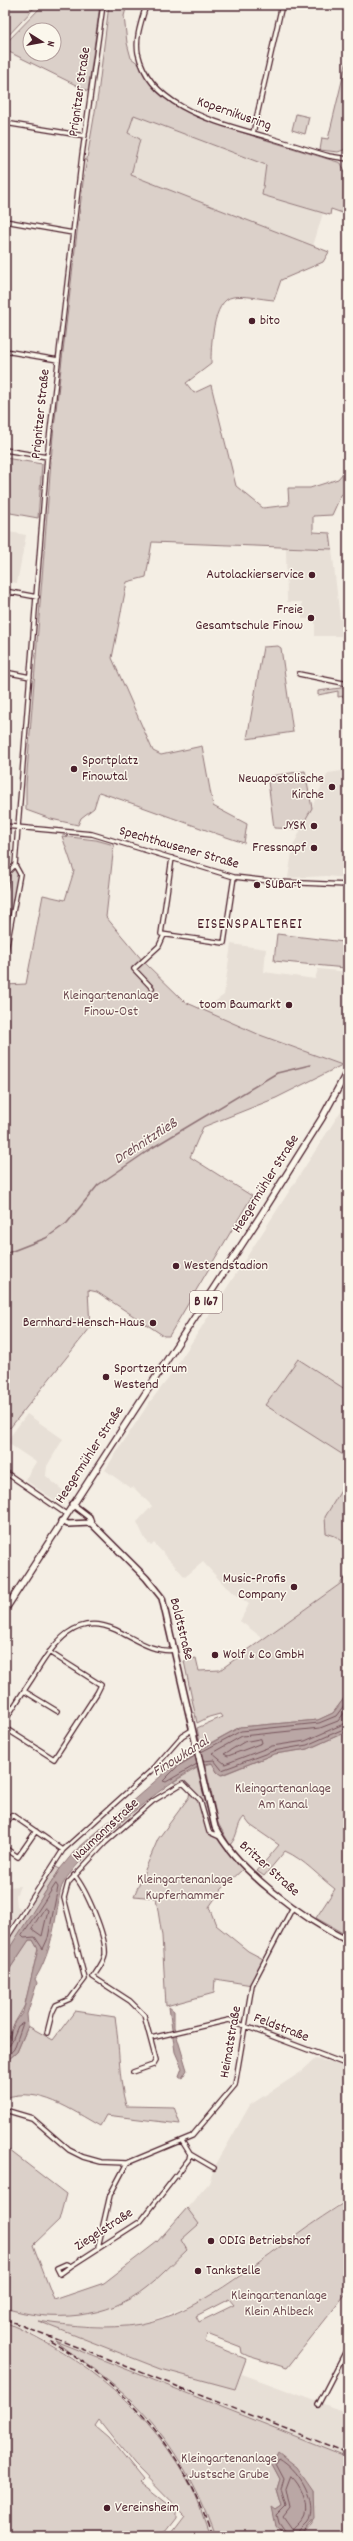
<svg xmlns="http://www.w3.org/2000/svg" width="353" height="2541" viewBox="0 0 353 2541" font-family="Dekko,sans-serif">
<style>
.built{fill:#e7dfd6}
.green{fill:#dbd0c9;stroke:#92787a;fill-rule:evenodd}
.water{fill:#baa7a5;stroke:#8d7174}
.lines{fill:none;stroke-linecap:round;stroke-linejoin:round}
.shore{stroke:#77555c;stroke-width:1}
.stream{stroke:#8d7174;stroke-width:1.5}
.street-casing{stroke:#4a1f2b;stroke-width:6}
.secondary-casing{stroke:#4a1f2b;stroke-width:8}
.primary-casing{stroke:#4a1f2b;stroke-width:8}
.street{stroke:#fbf7ec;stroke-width:3.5}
.secondary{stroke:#fbf7ec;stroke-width:5}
.primary{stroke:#fbf7ec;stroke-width:5.5}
.rail{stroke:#4a1f2b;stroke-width:1.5;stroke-dasharray:6 3;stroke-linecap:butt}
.poi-dot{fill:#4a1f2b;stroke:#fbf7ec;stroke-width:1.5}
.labels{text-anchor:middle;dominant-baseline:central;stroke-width:3;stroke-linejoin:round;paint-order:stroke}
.shield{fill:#fbf7ec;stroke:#7f6065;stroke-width:1}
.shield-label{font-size:13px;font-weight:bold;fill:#4a1f2b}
.street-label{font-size:14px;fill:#4a1f2b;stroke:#fbf7ec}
.poi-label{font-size:14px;fill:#4a1f2b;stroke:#fbf7ec;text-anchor:start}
.park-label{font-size:14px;fill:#6e4b52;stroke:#fbf7ec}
.neighbourhood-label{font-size:15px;letter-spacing:1px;fill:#4a1f2b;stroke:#fbf7ec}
.water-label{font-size:15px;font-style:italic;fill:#714f56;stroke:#fbf7ec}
</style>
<rect width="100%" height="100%" fill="#f4eee4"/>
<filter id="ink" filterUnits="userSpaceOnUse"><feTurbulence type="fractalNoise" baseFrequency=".025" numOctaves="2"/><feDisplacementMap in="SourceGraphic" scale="8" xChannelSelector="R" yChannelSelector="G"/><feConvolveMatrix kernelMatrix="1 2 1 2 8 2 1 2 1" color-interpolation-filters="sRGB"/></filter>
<g filter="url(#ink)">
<path class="built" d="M134 115 266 165 262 195 323 213 313 246 131 175 140 139 128 133Z
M9 532 26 535 17 583 5 581V541H8Z
M286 548 332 549 340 619 348 617V636H315V619H302V602H287Z
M348 770V878L326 876 288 878 293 846 328 773Z
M231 944 266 949 264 972 315 979 318 969 348 972V1050L342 1065 260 1035 202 1011 224 995Z
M348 1100V1501L335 1536 348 1545V1573L340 1584 264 1639 240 1621 249 1604 226 1587 203 1562 185 1577 154 1543 151 1546 145 1539 137 1522 152 1506 133 1487 130 1488 105 1470 149 1403 168 1379Z
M27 1414 63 1439 47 1466 46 1476 68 1495 62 1505 25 1480 36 1462 6 1442Z
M20 1886 16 1896 17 1906 21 1909 5 1934V1890L7 1887Z
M315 2059 348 2065V2198L202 2301 142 2324 118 2327 64 2325 40 2322 161 2369 235 2389 242 2374 348 2413V2457L57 2341 129 2397 166 2440 196 2490 207 2514 215 2536H210L193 2492 164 2443 149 2424 127 2400 82 2363 36 2335 5 2322V2308L30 2314 54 2300 104 2283 157 2242 209 2183 214 2168 250 2105 301 2072Z"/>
<path class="green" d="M5 5H37L5 39Z
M43 5H100L88 91 5 50V44ZM30 30H54V54H30Z
M109 5H127L124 16 127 43 131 58 139 64 155 88 178 107 198 117 250 135 341 163 347 177 348 215 331 209 330 215 262 195 266 165 134 115 128 133 140 139 131 175 329 252 323 262 281 280 274 300C261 299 245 295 233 297 212 300 211 348 211 364L186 383 194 393 211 385 236 486 263 508 289 505 288 488H310L338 479 348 467 346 491 341 495 332 515 313 516V532L330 533 332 549 152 542 146 577 127 582 112 658 153 751 161 755 202 746 213 806 247 824 244 843C195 827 148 808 99 792L94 808 81 818 78 825 51 819 26 810V785L53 436 83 182 98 94Z
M348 56 346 149 338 152 320 150 322 138 328 139Z
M296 114 309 117 305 134 292 130Z
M5 458 42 464 38 518 5 512Z
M278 646 281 648 293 732 247 739 263 647Z
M348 687V711L344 696 338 697V691L318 695V691Z
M305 771 312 808 300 829 274 828 268 781 270 776Z
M62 836 96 840 114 845 106 917 143 961 185 1002 260 1035 342 1065 276 1098 203 1127 190 1157 252 1196 169 1336H164L97 1292 88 1290 90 1328 10 1428 5 1424V985L26 984 43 895 65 900 74 871Z
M15 865 20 874 5 956V873Z
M277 934 344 942 345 968 274 961Z
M298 1359 348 1391V1458L265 1405Z
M348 1479V1545L335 1536 326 1533 325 1517Z
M348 1573V1693L333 1713 318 1720 240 1727 201 1748 197 1728 222 1717 220 1714 209 1717 197 1723 184 1661 196 1658 199 1671 220 1670 340 1584Z
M348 1731V1936L316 1918 335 1889C318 1876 305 1860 285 1851L264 1876 257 1871 279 1845 250 1825 244 1817C236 1825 239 1835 230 1845L218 1823 205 1765 213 1763 217 1772 222 1775 274 1754 308 1749Z
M197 1768C206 1805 213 1842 244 1868L221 1890 209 1907 216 1925 248 1951 265 1960 252 1985 215 1979 214 1993 166 2006 162 1936 156 1898 134 1896 158 1839 189 1797 190 1790 173 1782Z
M56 1867 60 1869 5 1957V1941L49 1872Z
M29 1940H33L38 1949 25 2005 14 2024 5 2048V1976Z
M75 2011 115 2017C120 2047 118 2077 126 2106L174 2107 180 2124 106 2115 100 2126C71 2110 39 2086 5 2098V2069L9 2059 17 2052 28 2026 53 2040Z
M5 2147 66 2194 59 2220 33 2245 54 2300 104 2283 157 2242 187 2208 199 2224 181 2240 187 2250C174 2262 161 2276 147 2287 108 2319 52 2323 5 2308Z
M348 2200V2291L287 2368 248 2356 242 2353 241 2347 207 2334 205 2342 246 2359 235 2389 161 2369 38 2321C71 2326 108 2330 141 2324 200 2312 250 2267 298 2234 314 2222 331 2211 348 2200ZM229 2299 234 2305 199 2322 196 2316Z
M5 2322C85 2357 152 2411 193 2490 200 2505 204 2521 210 2536H168L184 2515 134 2464 99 2420 95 2426 108 2437 143 2480 140 2483 176 2511V2517L161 2536H5Z
M55 2341 348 2457V2536H301L312 2524 313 2490 272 2464 280 2479 277 2489 282 2506 276 2510V2526L284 2536H215C194 2475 158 2419 107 2379 91 2365 71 2355 55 2341Z"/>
<path class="water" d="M348 1693V1731L308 1749 274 1754 221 1775 217 1772 212 1763C186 1761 75 1858 63 1884 59 1891 59 1902 57 1911 53 1935 48 1958 35 1979L37 1983 27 2014 28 2026 17 2052 9 2059 5 2069V2048L14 2024 23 2012 38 1949 33 1940H29L5 1976V1957L7 1952 60 1869 74 1852 176 1763 240 1727 318 1720 333 1713Z
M169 2007 174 2011V2027L187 2070 182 2078 179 2076 182 2068 175 2052Z
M278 2452 297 2467 313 2490 314 2519 301 2536H284L276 2526 272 2507 276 2510 282 2506 277 2489 280 2479 272 2464Z"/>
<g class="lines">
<path class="shore" d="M348 1708 338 1721 320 1728 242 1736 212 1753 225 1764 272 1746 305 1741 348 1722
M261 1739 262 1743 228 1756 224 1754 244 1742Z
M201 1752 241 1731 319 1723 336 1716 348 1700
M195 1756 178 1766 163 1781 166 1782 197 1764
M203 1761 214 1760 222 1770 273 1751 307 1745 348 1727
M56 1884 58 1887 48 1938 43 1949 35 1937 24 1938 22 1936Z
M45 1908 48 1910 42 1936 32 1929Z
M5 2047 10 2045 18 2026 23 2023 14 2049 5 2059
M291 2476C301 2485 308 2502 305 2516 304 2521 296 2528 293 2531L283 2517 290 2508 286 2489Z
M288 2536 279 2523 277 2515 286 2506 281 2489 284 2478 276 2463 279 2458C298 2469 315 2496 310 2518 309 2526 299 2528 298 2536"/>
<path class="stream" d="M5 1254 46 1238 67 1223 98 1185 152 1148 277 1073 310 1065"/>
<defs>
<path id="street" d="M146 5C142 20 135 37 138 53 150 109 221 123 267 137 288 143 308 150 329 156L348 159
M5 123 85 136
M253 133 282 5
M5 221 73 233
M5 351 58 360
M5 450 47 457
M5 591 37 597
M5 613 9 592
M5 672 30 677
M299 674 348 684
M5 826 92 834 234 877 279 882 348 885
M172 858 161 934 224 943 234 877
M5 888 7 873 15 865
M5 956 20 874 15 865 47 457 82 155 103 5
M152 988 134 969 159 946 164 935
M5 1472 66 1514
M24 1691 57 1711
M5 1721C14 1706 23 1692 33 1677 52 1647 73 1610 116 1630 135 1639 153 1653 175 1650
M5 1728 54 1759 97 1693 101 1685 49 1652
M5 1825 12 1815 63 1850
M5 1848 18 1857 36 1831
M74 1875C86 1889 107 1937 105 1955 104 1962 97 1971 93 1977L130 2001 144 2015 156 2060 153 2065 133 2072
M5 1941 63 1850 154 1768 182 1736 192 1730
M47 2033 52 2013 56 2005 70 1999 85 1979 64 1898 68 1883 105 1843 153 1801 183 1783 200 1800 209 1832 220 1837
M151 2038 229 2020 343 2063 348 2052
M5 2110 32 2118 69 2150 83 2157 101 2162 127 2163 192 2136 235 2085 252 1985 293 1907
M190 2154 214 2168
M98 2247 110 2195 127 2163
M71 2266 60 2274 57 2268 66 2264 71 2266 141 2221 189 2159 190 2154 182 2141
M318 2405 348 2347"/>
<path id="secondary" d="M72 1504 89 1517 91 1523 146 1578 162 1598 215 1827C237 1871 304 1919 348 1941
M61 1521 68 1524 91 1523"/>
<path id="primary" d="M5 1610 261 1215 322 1118 348 1070"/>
</defs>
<use href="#street" class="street-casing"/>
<use href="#secondary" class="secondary-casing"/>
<use href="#primary" class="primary-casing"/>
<use href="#street" class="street"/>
<use href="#secondary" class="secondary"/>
<use href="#primary" class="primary"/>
<path class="rail" d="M5 2319 348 2453
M50 2341C125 2384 186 2452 212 2536"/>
</g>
</g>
<g class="poi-dot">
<circle cx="252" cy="321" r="4"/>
<circle cx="312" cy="575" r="4"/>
<circle cx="311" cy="618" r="4"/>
<circle cx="74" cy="769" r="4"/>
<circle cx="332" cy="787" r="4"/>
<circle cx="314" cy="826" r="4"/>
<circle cx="314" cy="848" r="4"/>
<circle cx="257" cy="885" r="4"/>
<circle cx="289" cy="1005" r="4"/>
<circle cx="176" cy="1266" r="4"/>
<circle cx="153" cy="1323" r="4"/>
<circle cx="106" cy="1377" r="4"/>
<circle cx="294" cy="1587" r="4"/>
<circle cx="215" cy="1655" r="4"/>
<circle cx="211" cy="2241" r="4"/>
<circle cx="198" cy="2271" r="4"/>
<circle cx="107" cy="2508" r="4"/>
</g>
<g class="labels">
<rect class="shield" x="190" y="1291" width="32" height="22" rx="3"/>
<g class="shield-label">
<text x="206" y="1302">B 167</text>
</g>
<g class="street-label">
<text transform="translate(80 92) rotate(-82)">Prignitzer Straße</text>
<text transform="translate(234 114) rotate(19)">Kopernikusring</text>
<text transform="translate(41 414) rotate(-84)">Prignitzer Straße</text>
<text transform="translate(179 848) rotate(16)">Spechthausener Straße</text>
<text transform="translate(266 1184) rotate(-58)">Heegermühler Straße</text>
<text transform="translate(90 1455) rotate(-57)">Heegermühler Straße</text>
<text transform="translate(181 1629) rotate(76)">Boldtstraße</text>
<text transform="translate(106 1830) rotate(-43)">Naumannstraße</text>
<text transform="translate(269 1869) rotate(42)">Britzer Straße</text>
<text transform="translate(281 2028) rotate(21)">Feldstraße</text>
<text transform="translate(231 2042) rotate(-80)">Heimatstraße</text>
<text transform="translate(104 2230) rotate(-33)">Ziegelstraße</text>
</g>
<g class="poi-label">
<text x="260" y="321">bito</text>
<text x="304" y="575" text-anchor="end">Autolackierservice</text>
<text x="303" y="610" text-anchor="end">Freie<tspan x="303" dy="16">Gesamtschule Finow</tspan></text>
<text x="82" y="761">Sportplatz<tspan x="82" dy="16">Finowtal</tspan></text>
<text x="324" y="779" text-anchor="end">Neuapostolische<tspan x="324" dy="16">Kirche</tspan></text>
<text x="306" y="826" text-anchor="end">JYSK</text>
<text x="306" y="848" text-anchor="end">Fressnapf</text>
<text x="265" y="885">SUBart</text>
<text x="281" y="1005" text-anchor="end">toom Baumarkt</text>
<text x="184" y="1266">Westendstadion</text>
<text x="145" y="1323" text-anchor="end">Bernhard-Hensch-Haus</text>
<text x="114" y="1369">Sportzentrum<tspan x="114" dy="16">Westend</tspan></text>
<text x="286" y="1579" text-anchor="end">Music-Profis<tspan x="286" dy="16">Company</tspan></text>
<text x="223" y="1655">Wolf &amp; Co GmbH</text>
<text x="219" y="2241">ODIG Betriebshof</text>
<text x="206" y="2271">Tankstelle</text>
<text x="115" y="2508">Vereinsheim</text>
</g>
<g class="park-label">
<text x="111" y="996">Kleingartenanlage<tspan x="111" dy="16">Finow-Ost</tspan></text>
<text x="283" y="1789">Kleingartenanlage<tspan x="283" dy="16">Am Kanal</tspan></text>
<text x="185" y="1880">Kleingartenanlage<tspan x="185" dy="16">Kupferhammer</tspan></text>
<text x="279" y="2296">Kleingartenanlage<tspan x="279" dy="16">Klein Ahlbeck</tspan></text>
<text x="229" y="2459">Kleingartenanlage<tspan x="229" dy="16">Justsche Grube</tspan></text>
</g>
<g class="neighbourhood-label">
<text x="250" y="925">EISENSPALTEREI</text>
</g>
<g class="water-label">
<text transform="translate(146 1142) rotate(-33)">Drehnitzfließ</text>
<text transform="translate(181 1757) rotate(-32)">Finowkanal</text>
</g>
</g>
<rect width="353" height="2541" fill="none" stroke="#fbf7ec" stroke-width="20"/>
<rect x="10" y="10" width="333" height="2521" fill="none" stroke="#4a1f2b" stroke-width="1.5" filter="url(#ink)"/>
<g transform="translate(42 42) rotate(101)"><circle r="19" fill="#fbf7ec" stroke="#b4a19f"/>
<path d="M0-3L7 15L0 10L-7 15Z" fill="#4a1f2b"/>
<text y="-6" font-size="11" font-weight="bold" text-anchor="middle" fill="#4a1f2b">N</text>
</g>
</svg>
